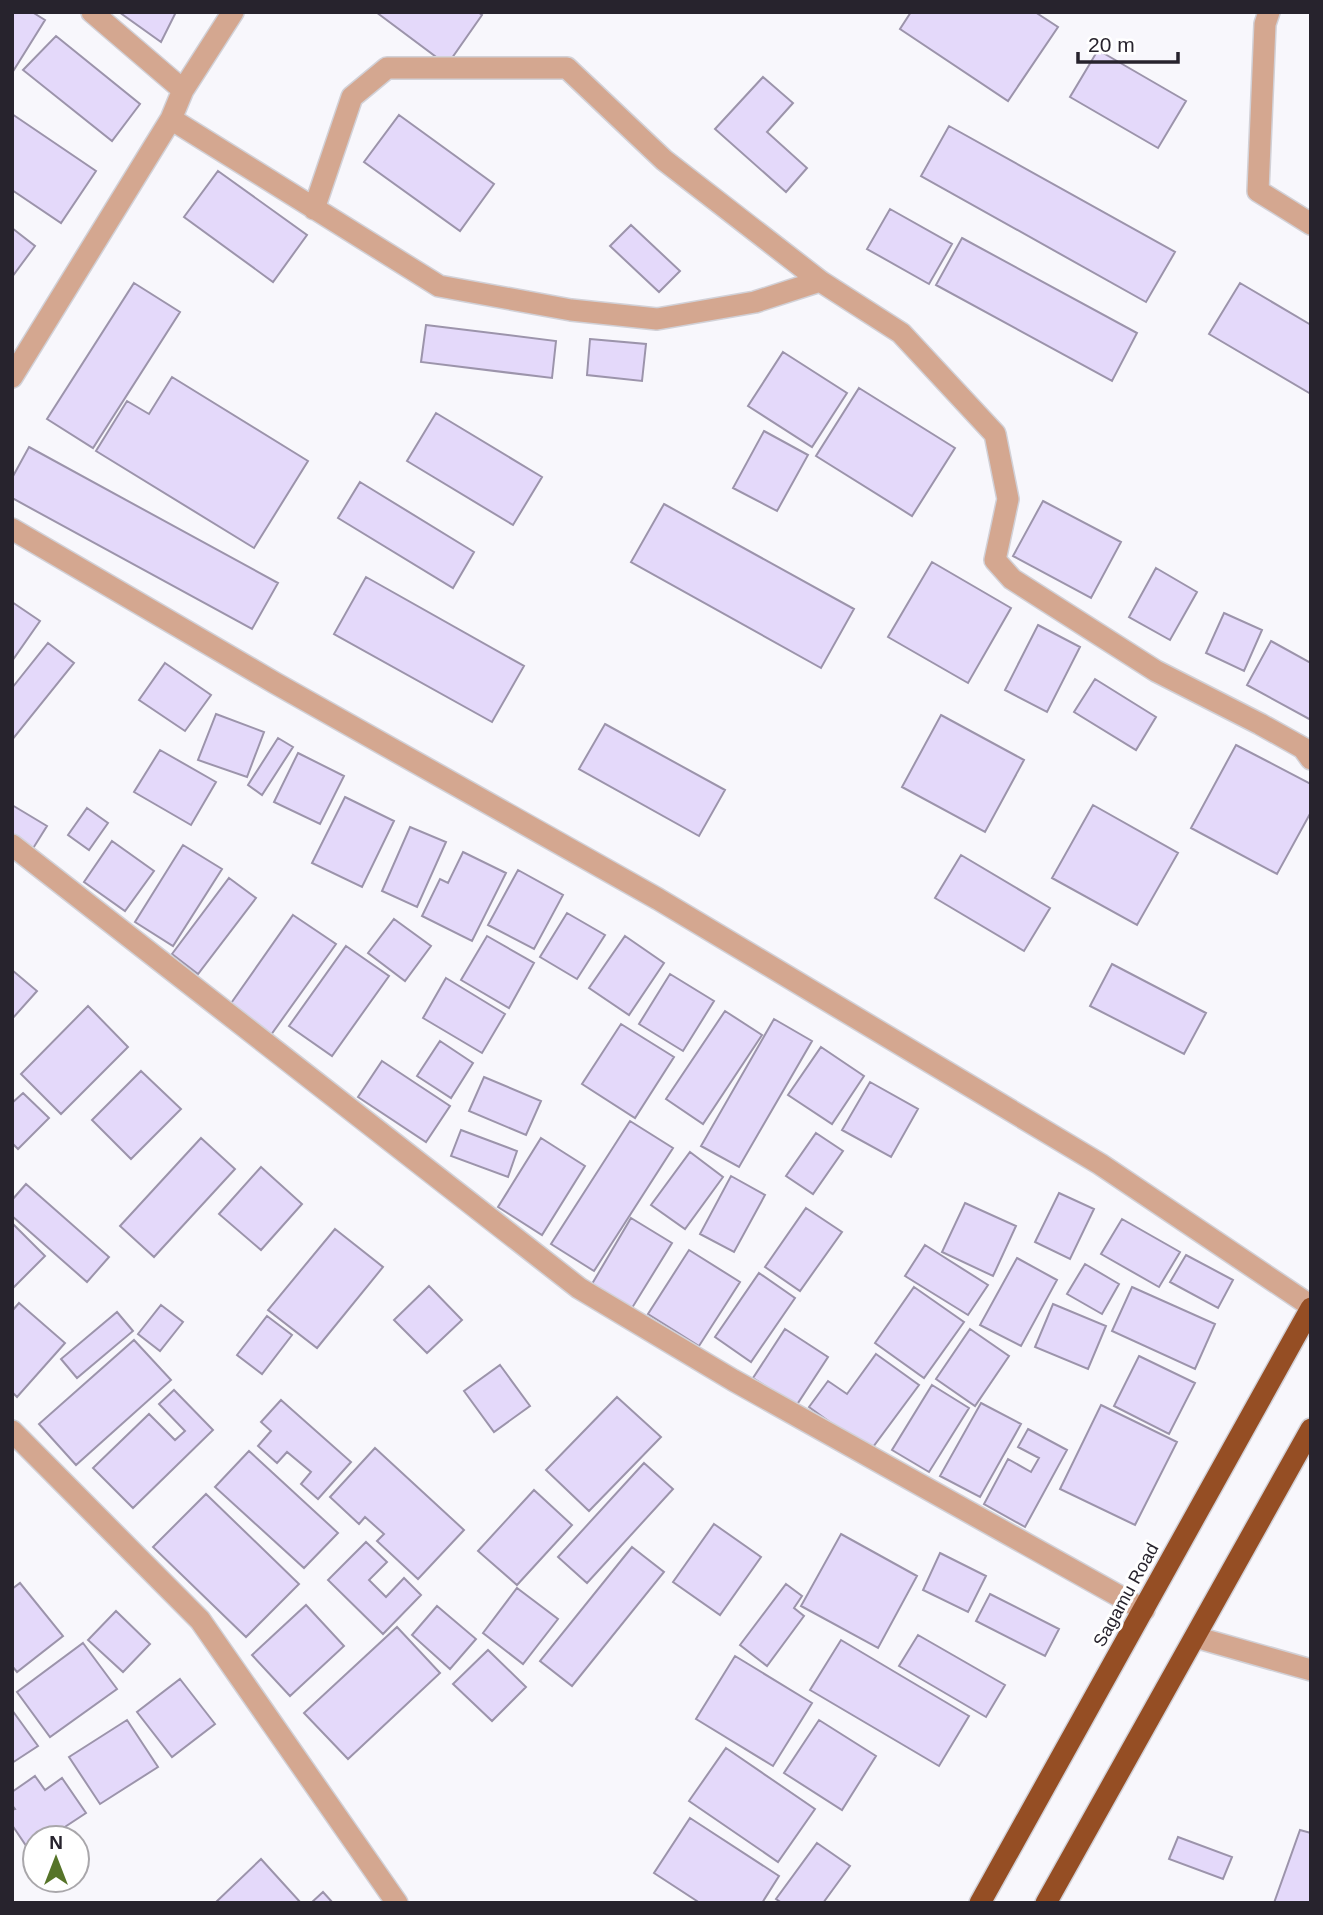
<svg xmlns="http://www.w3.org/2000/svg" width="1323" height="1915" viewBox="0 0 1323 1915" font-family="Arial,sans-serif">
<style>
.building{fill:#e4d9fa;stroke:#9c94ab;stroke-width:2}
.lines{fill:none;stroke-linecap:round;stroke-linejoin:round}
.minor-casing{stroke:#d2d1d7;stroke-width:24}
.highway-casing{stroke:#d2d1d7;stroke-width:24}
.minor{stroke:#d4a790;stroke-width:21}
.highway{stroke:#954e24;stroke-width:21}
.labels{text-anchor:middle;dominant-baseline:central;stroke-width:6;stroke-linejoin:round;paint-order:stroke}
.street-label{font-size:18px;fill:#27232d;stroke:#fff}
</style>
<rect width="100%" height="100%" fill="#f8f7fc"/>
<path class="building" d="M12 12H32L45 20 12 73Z
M119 12H176L161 42Z
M376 12H478L482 15 447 65Z
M911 12H1035L1058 27 1008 101 900 29Z
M56 36 140 104 112 141 23 70Z
M1098 50 1186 101 1158 148 1070 97Z
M763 77 793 103 767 132 807 168 786 192 715 129Z
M12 114 96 171 61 223 12 190Z
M399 115 494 184 460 231 364 162Z
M949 126 1175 252 1146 302 921 176Z
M218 171 307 235 273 282 184 217Z
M890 209 952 244 929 284 867 249Z
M631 225 680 271 659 292 610 246Z
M12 228 35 246 12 277Z
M962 238 1137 333 1112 381 936 285Z
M134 283 180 312 93 448 47 419Z
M1240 283 1311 325V394L1209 334Z
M426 325 556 341 552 378 421 362Z
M590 339 646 344 642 381 587 375Z
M783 352 847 393 812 447 748 406Z
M172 377 308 461 254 548 96 451 127 401 149 414Z
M859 388 955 448 912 516 816 456Z
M436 413 542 477 513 525 407 461Z
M764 431 808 455 777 511 733 488Z
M29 447 278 583 252 629 12 498V478Z
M360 482 474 552 453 588 338 518Z
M1043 501 1121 542 1091 598 1013 556Z
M664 504 854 609 821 668 631 562Z
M932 562 1011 608 968 683 888 637Z
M1156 568 1197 592 1170 640 1129 617Z
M366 577 524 666 492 722 334 634Z
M12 602 40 621 12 661Z
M1224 613 1262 630 1244 671 1206 653Z
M1038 625 1080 647 1047 712 1005 690Z
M1271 641 1311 663V720L1247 685Z
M48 643 74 663 12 740V688Z
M165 663 211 695 185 731 139 700Z
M1095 679 1156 717 1136 750 1074 712Z
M216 714 264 732 247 777 198 760Z
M941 715 1024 760 985 832 902 787Z
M605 724 725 790 699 836 579 769Z
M278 738 293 747 262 795 248 785Z
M1236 745 1311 784V812L1277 874 1191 828Z
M160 750 216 782 191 825 134 792Z
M298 753 344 776 320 824 274 802Z
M345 797 394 821 362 887 312 863Z
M12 805 47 826 32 850 12 838Z
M1093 805 1178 853 1137 925 1052 878Z
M87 808 108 823 89 850 68 835Z
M410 827 446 842 417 907 382 891Z
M112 841 154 871 125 911 84 882Z
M183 845 222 869 173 946 135 922Z
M463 852 506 873 472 941 422 916 440 879 448 883Z
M961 855 1050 908 1024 951 935 898Z
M518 870 563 895 534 949 488 925Z
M229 878 256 898 198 974 172 954Z
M567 913 605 935 577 979 540 957Z
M293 915 336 944 268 1039 227 1009Z
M394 919 431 946 405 981 368 953Z
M487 936 534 963 509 1008 461 980Z
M625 936 664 963 629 1015 589 988Z
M346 946 389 976 332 1056 289 1026Z
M1112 964 1206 1013 1184 1054 1090 1006Z
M12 970 37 991 12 1019Z
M670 974 714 1001 683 1051 639 1024Z
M446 978 505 1014 482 1053 423 1018Z
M88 1006 128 1047 61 1114 21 1074Z
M725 1011 762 1035 703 1124 666 1099Z
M774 1019 812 1041 739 1167 701 1146Z
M621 1024 674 1057 635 1118 582 1084Z
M440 1041 473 1063 451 1098 417 1076Z
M821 1047 864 1076 832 1124 788 1095Z
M382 1061 450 1106 426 1142 358 1097Z
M141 1071 181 1109 131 1159 92 1120Z
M484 1077 541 1101 526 1135 469 1111Z
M870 1082 918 1109 891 1157 842 1130Z
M23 1093 49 1118 18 1149 12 1143V1103Z
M630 1121 673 1148 594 1271 551 1244Z
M461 1130 517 1151 508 1177 451 1156Z
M816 1133 843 1151 813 1194 786 1176Z
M201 1138 235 1169 154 1257 120 1226Z
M541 1138 585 1166 542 1235 498 1207Z
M690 1152 723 1177 685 1229 651 1205Z
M261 1167 302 1204 261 1250 219 1214Z
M731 1176 765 1195 734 1252 700 1234Z
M26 1184 109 1257 87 1282 12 1216V1200Z
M1059 1193 1094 1209 1070 1259 1035 1242Z
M965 1203 1016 1226 993 1276 942 1252Z
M806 1208 842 1232 800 1291 765 1267Z
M631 1218 672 1243 632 1308 592 1284Z
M1122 1219 1180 1252 1159 1287 1101 1254Z
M12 1223 45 1256 12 1289Z
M335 1229 383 1267 317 1348 268 1310Z
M925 1245 988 1285 968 1315 905 1276Z
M689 1250 740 1282 699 1346 648 1314Z
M1186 1255 1233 1280 1218 1308 1170 1282Z
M1017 1258 1057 1280 1021 1346 980 1325Z
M1085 1264 1119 1284 1102 1314 1067 1294Z
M759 1273 795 1298 751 1362 715 1337Z
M429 1286 462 1320 427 1353 394 1320Z
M914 1287 964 1322 924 1378 875 1343Z
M1132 1287 1215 1324 1195 1369 1112 1331Z
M19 1303 65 1343 17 1397 12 1392V1311Z
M1053 1304 1106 1326 1088 1369 1035 1347Z
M161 1305 183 1322 160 1351 138 1334Z
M117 1312 133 1331 77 1378 61 1359Z
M267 1316 292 1335 262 1374 237 1355Z
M785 1329 828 1357 796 1406 753 1378Z
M970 1329 1009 1356 975 1406 936 1379Z
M134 1340 171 1380 76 1465 39 1424Z
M876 1354 919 1385 870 1451 809 1407 828 1381 847 1394Z
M1139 1356 1195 1383 1169 1434 1114 1406Z
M500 1365 530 1406 494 1432 464 1391Z
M932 1385 969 1408 929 1472 892 1450Z
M174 1390 213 1430 133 1508 93 1468 149 1414 175 1440 185 1431 159 1404Z
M617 1397 661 1437 589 1511 546 1470Z
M281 1400 351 1462 318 1499 301 1484 311 1472 287 1452 277 1463 258 1446 271 1431 261 1422Z
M981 1403 1021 1424 980 1497 940 1476Z
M1101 1405 1177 1442 1135 1525 1060 1489Z
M1028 1429 1067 1450 1025 1527 984 1504 1008 1459 1031 1472 1039 1458 1018 1447Z
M375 1448 464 1530 418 1579 377 1541 384 1534 365 1517 359 1524 330 1497Z
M249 1451 338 1533 304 1568 215 1487Z
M644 1463 673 1489 587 1583 558 1557Z
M534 1490 572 1525 517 1585 478 1551Z
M206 1494 299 1584 246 1637 153 1547Z
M714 1524 761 1557 720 1615 673 1582Z
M841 1534 917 1576 878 1648 801 1606Z
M366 1542 387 1562 369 1580 386 1597 404 1578 421 1595 383 1634 328 1580Z
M632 1547 664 1572 572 1686 540 1661Z
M940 1553 986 1576 968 1612 923 1590Z
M20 1583 63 1636 17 1672 12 1666V1589Z
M786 1584 802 1596 794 1608 804 1616 767 1666 740 1645Z
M517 1588 558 1619 523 1664 483 1633Z
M990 1594 1059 1629 1045 1656 976 1621Z
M306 1605 344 1646 290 1696 252 1655Z
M437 1606 476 1639 450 1669 412 1635Z
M116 1611 150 1644 123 1672 88 1640Z
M397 1627 440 1673 348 1759 304 1713Z
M918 1635 1005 1685 986 1717 899 1666Z
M841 1640 969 1716 939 1766 810 1690Z
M83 1643 117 1689 50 1737 17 1692Z
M488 1650 526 1687 492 1721 453 1684Z
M735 1656 812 1703 773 1766 696 1719Z
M180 1679 215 1724 172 1757 137 1712Z
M12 1710 38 1746 12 1763Z
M127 1720 158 1767 100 1804 69 1757Z
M819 1720 876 1756 842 1810 784 1773Z
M726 1748 815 1809 778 1862 689 1801Z
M35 1776 45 1790 62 1778 86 1813 48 1838H35V1846L29 1850 12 1825V1810L15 1809 12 1805V1792Z
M690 1818 779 1876 762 1903H700L654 1873Z
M1300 1830 1311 1833V1903H1274Z
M1178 1837 1232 1857 1223 1879 1169 1859Z
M817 1843 850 1866 823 1903H782L776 1899Z
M261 1859 301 1903H215Z
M323 1892 333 1903H311Z"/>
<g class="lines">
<defs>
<path id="minor" d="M92 12 183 90
M1269 12 1265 24 1258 191 1311 224
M171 119 439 286 571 310 657 319 755 302 820 281
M314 209 352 97 387 68H567L664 160 820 281 901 333 995 434 1008 499 995 560 1012 579 1156 671 1260 724 1303 748 1311 759
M12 377 171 119 183 90 233 12
M12 529 275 683 658 899 1100 1164 1311 1306
M12 845 579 1288 733 1380 1144 1610
M12 1431 200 1620 397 1903
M1195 1637 1311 1670"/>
<path id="highway" d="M980 1903 1311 1308
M1046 1903 1311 1429"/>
</defs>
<use href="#minor" class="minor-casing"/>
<use href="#highway" class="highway-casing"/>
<use href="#minor" class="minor"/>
<use href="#highway" class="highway"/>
</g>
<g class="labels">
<g class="street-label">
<text transform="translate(1126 1595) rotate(-61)">Sagamu Road</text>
</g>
</g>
<rect width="1323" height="1915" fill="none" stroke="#27232d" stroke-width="28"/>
<g transform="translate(56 1859)"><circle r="33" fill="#ffffff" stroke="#a9a7ab" stroke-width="2"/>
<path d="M0-5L12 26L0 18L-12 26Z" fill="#567429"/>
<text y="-10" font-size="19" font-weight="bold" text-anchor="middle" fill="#27232d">N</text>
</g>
<path d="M1078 52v10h100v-10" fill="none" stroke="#27232d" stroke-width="3.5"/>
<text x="1088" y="52" font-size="21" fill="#27232d" stroke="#ffffff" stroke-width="5" paint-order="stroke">20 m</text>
</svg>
